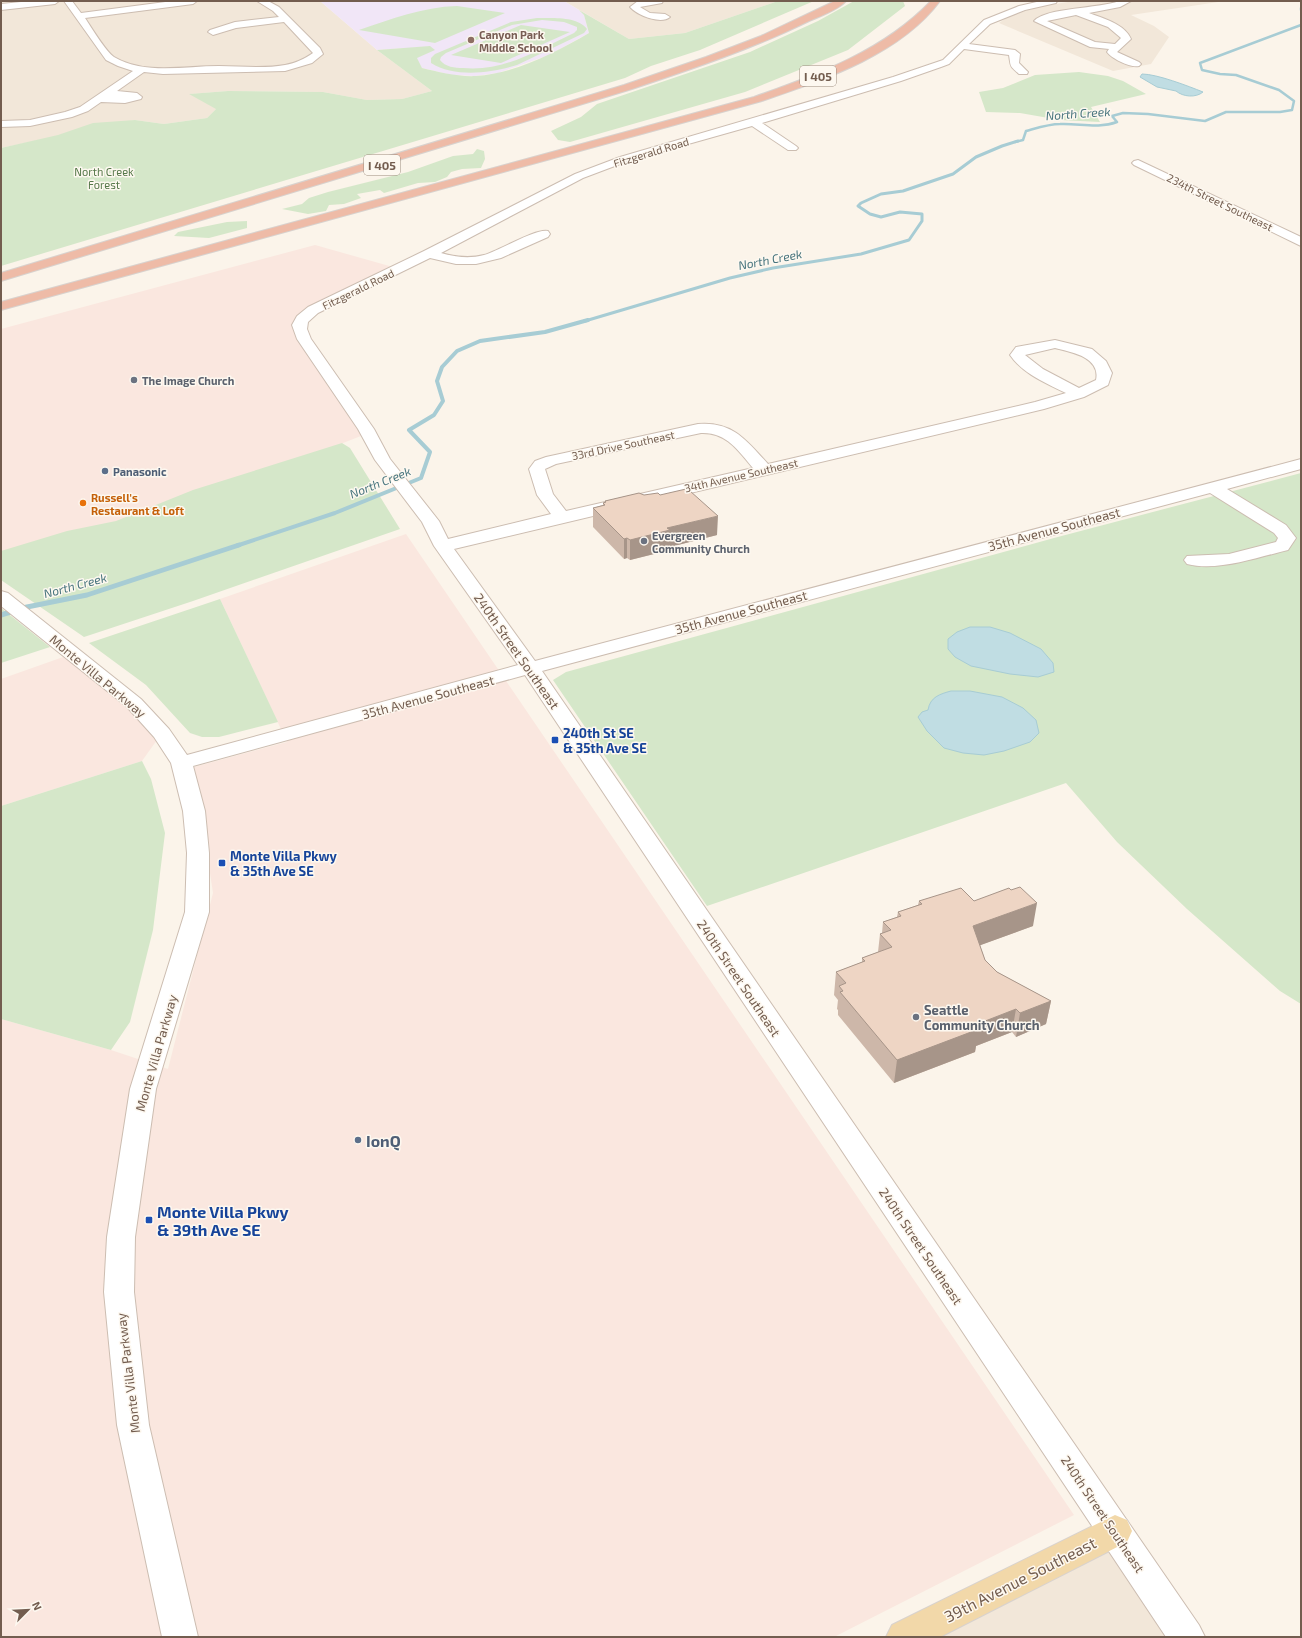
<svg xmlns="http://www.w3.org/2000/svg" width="1302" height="1638" viewBox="0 0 1302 1638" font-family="'Exo 2',sans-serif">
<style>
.residential{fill:#f2e7d9}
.commercial{fill:#fae7df}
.education{fill:#f1e6f7}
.green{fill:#d5e7c9;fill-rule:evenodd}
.water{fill:#c0dde3;stroke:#a7ccd4}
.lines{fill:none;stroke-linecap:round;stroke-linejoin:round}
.stream-far3{stroke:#a7ccd4;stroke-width:2.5}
.stream-far2{stroke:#a7ccd4;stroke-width:3}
.stream-far1{stroke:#a7ccd4;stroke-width:4}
.stream{stroke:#a7ccd4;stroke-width:5}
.minor-casing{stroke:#ccbdb1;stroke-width:2}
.major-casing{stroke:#d8d2ce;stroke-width:2}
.highway-casing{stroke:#d8d2ce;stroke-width:2}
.minor{fill:#fff;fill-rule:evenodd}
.major{fill:#f2d8a9;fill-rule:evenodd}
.highway{fill:#eebba7;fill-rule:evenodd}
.wall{fill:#cdb7a9}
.shaded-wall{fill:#a79589}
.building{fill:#eed5c4;stroke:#a79589}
.education-dot{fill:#8d6e63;stroke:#fdf8f0;stroke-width:1.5}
.worship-dot{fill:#6b7280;stroke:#fdf8f0;stroke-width:1.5}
.service-dot{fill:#5c6f8a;stroke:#fdf8f0;stroke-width:1.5}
.food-dot{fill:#e8710a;stroke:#fdf8f0;stroke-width:1.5}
.transit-dot{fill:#1a4fb4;stroke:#fdf8f0;stroke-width:1.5}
.labels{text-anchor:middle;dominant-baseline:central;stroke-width:3;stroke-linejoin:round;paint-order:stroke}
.far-education-label{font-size:11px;font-weight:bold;fill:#785e54;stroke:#fdf8f0;text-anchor:start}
.far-street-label{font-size:11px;fill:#735d4f;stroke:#fdf8f0}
.far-park-label{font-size:11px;fill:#567849;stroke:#fdf8f0}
.far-worship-label{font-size:11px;font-weight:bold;fill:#5b616d;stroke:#fdf8f0;text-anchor:start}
.far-service-label{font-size:11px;font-weight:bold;fill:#4e5e75;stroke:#fdf8f0;text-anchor:start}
.far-food-label{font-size:11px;font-weight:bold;fill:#c56008;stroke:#fdf8f0;text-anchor:start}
.shield{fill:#fdf8f0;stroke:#9c8c7f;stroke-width:1}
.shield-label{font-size:12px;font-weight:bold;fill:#735d4f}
.far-water-label{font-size:12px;font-style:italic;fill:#47747d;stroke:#fdf8f0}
.street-label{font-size:13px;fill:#735d4f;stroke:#fdf8f0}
.transit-label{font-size:13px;font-weight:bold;fill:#164399;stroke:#fdf8f0;text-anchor:start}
.worship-label{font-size:13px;font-weight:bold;fill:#5b616d;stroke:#fdf8f0;text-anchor:start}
.near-service-label{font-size:16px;font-weight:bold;fill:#4e5e75;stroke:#fdf8f0;text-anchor:start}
.near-transit-label{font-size:16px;font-weight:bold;fill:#164399;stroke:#fdf8f0;text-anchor:start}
.near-street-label{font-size:16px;fill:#735d4f;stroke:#fdf8f0}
</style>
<rect width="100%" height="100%" fill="#fbf4ea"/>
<path class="residential" d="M1 1H320L377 50 432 91 402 99 367 100 323 92 228 91 190 94 217 108 207 118 164 124 135 120 1 148Z
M564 1H778L685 33 629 39Z
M1074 1H1225L1131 15 1154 26 1169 37 1151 64 1113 71 999 23 1009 16 1037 7Z
M1115 1531 1187 1637H906Z"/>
<path class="commercial" d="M315 245 400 269 313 310 298 324 366 434 1 577V329Z
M406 534 1074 1515 834 1637H1V1019L111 1050 168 1069 213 893 194 767 287 742 220 599Z
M66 656 162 733 142 761 1 806V679Z"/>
<path class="education" d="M320 1H564L579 10 584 15 589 33 549 55 498 73 475 76 452 75 422 68 416 58 405 48 377 50Z"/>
<path class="green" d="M778 1H814L700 50 651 66 625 78 1 266V148L58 135 93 123 135 120 164 124 207 118 216 109 189 94 228 91 323 92 367 100 402 99 432 91 377 50 430 46 435 50 417 58 422 68C439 72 458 77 476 76 516 73 555 53 589 33L584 15 579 10 629 39 685 33Z
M854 1H903L905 6 848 50 745 92 570 142 558 140 551 131 581 117 597 104 750 52 818 21Z
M457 6 505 13 435 43 359 30C392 19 422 7 457 6Z
M537 18C552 18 578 16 587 29L584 33 517 65C492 73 455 78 431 63V58L435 54 511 22ZM542 20 564 22 577 27V30L574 33C538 50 504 72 463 68 455 68 445 67 440 60L441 57 446 53 512 25Z
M521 25 570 32 501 63 451 55Z
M1079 72 1108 76 1123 81 1146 94 1091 107 1100 122 1060 120 1020 113 986 112 979 92 1003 88 1035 75Z
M477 149 484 151 485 159 481 168 462 169 451 172 447 177 435 182 418 183 384 193 380 190 357 194 361 198 344 204 329 205 326 211 308 214 282 209 302 204 309 198 328 192 408 172 453 156 473 154Z
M247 221V228L209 238 174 236 178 232 227 222Z
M342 443 350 448 400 529 193 601 84 637 1 580V551L67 531 116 521 193 490Z
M1301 473V1004L1280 991 1187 909 1117 842 1066 783 707 906 553 680 566 672 1054 538Z
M220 599 278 722 219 737H202L190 733 146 685 89 643Z
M1 608 50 647 1 663Z
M142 761 151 779 165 833 153 930 130 1022 111 1050 1 1019V806Z"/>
<path class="water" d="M1142 74C1157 74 1188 86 1203 92 1196 98 1183 97 1176 91L1157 87 1140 77Z
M970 627H990L1010 633 1041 649 1053 663 1054 672 1038 677 1010 674 971 666 955 657 948 649V639L957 632Z
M951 691H970L1002 697 1023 708 1036 720 1039 733 1030 742 1004 751 984 755 963 753 944 748 927 731 918 717 922 712 928 710C930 697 940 694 951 691Z"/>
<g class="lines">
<path class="stream-far3" d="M1301 8V10
M1015 142 1023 140 1026 131C1037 128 1049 124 1060 124 1079 123 1098 129 1117 122L1112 116 1123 113 1148 114 1205 121 1226 112H1280L1292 110 1294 101 1279 90 1236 75 1220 74 1202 70 1200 63 1301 25"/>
<path class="stream-far2" d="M585 321 730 278 773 268 861 254 909 240 922 221V214L900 212 881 217 870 214 858 206 861 203 881 194 903 191 953 174 976 157 1002 146 1018 141"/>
<path class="stream-far1" d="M236 546 335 513 421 478 430 452 409 430 434 415 443 401 437 381 442 367 457 351 480 341 545 332 588 320"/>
<path class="stream" d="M1 615 27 607 87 595 239 545"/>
<defs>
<path id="minor" d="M31 1H59L55 4 1 10V4Z
M64 1H72L81 13 173 1H197L193 4 85 18C91 27 106 52 114 57 144 75 185 66 219 66 241 66 263 69 285 65 296 63 304 59 313 53L284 22 236 28 213 35 208 32 210 30 235 22 279 17 273 11 257 1H268L279 7 320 48 323 54 312 63 285 71 163 74 144 72 117 91 137 93 142 97 141 99 125 103 101 102 88 111 72 117 30 126 1 127V121L30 120 65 112 80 107 133 71 118 66 106 60Z
M638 1H663L662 3 640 7 650 13 665 14 670 17C661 25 637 15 630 7Z
M1041 1H1057L1056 3 1025 10 990 24 969 44 1015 50 1020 54 1019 63 1028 72 1027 74H1019C1009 65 1011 67 1009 55L964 49 949 64 941 67 901 81 762 123 796 146 798 148 796 150H788L752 126 628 161 583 178 441 253C455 257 469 259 484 255 499 251 536 228 548 231L550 234 548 237 501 258 476 264H456L430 258 318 313 308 322 307 329 311 339 374 429 390 459 439 521 448 539 551 514 537 495 529 469 535 461 546 457 698 424C733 421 747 441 768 464L1035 402 1066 393C1046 383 1023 374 1010 355L1016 347 1055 340 1092 349 1106 361 1112 373 1108 385 1084 397 1044 409 454 549 535 661 1301 459V469L1227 489 1286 525 1296 538 1288 550C1258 557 1218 572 1187 564L1184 560 1187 556 1229 554 1276 542 1278 538 1274 533 1210 493 542 671 1199 1625 1205 1637H1166L525 675 193 766 205 811 209 853V912L156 1089 135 1237 134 1292 149 1425 198 1637H162L117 1425 104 1292 107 1237 130 1089 185 912 187 853 183 811 171 763 154 737 127 707 1 606V591L8 593 141 699 169 729 187 755 518 665 434 546 422 522 375 460 358 429 297 339 292 325 297 316 308 307 424 251 575 174 620 157 893 77 943 60 984 20 1019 6ZM1055 348C1071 352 1101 357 1096 380L1079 388 1043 369 1025 355ZM701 433C726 432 738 450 753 468L566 511 553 494 545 469 556 464Z
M1119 1H1131L1120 7 1089 13C1102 18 1125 24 1131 39L1117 52 1139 62 1141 64 1139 66C1131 68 1112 59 1107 52L1109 49 1090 47 1034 21C1047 7 1099 9 1119 1ZM1076 15 1108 27 1121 38 1115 44 1095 42 1047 21Z
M1138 160 1301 237V246L1134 165 1132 163 1134 161Z"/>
<path id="major" d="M1115 1515 1127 1520 1132 1531 1127 1542 940 1637H886L892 1625Z"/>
<path id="highway" d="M835 1H846C839 9 819 17 809 21 752 49 692 69 632 89L1 281V273L624 85 706 57 761 36Z
M931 1H940C900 55 823 80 762 101L1 310V302L754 97C819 74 883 51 931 1Z"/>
</defs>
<use href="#minor" class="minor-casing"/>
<use href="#major" class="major-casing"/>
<use href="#highway" class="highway-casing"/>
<use href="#minor" class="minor"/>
<use href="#major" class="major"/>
<use href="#highway" class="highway"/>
</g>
<path class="wall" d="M644 495 717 535 670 547V550L630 560 627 558 624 559 593 527V508L603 505V503H605V501Z
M919 901H974L1033 926 980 945 985 960 997 972 1051 1001 1046 1024 1016 1037 1012 1032 976 1046 975 1052 894 1083 838 1015V1010L837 1009 838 1000 834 995 836 972 862 962V958L878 952 880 934 882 933 883 922 897 917 898 912 918 905Z"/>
<path class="shaded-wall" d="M718 516 717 535 670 547V550L630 560V540L667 528Z
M627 538V558L624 559V539Z
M1037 903 1033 926 970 949 973 926Z
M1051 1001 1046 1024 1016 1037 1020 1013Z
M1016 1009 1012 1032 976 1046 975 1052 894 1083 897 1060 975 1025Z"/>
<path class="building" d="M686 489 690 491 718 516 667 528 670 530 630 540 627 538 624 539 593 508 605 505 603 503 606 502 605 501 639 493 644 495 658 493 660 495Z
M1020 887 1037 903 973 926 985 960 997 972 1051 1001 1020 1013 1016 1009 975 1025 979 1029 897 1060 840 992 843 991 839 986 846 983 836 972 865 961 862 958 892 947 880 934 891 930 883 922 901 916 898 912 922 904 919 901 961 888 974 901 1009 888 1011 890Z"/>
<circle class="education-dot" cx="471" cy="40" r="4"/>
<g class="worship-dot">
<circle cx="134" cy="380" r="4"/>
<circle cx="644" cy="541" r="4"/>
<circle cx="916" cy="1017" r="4"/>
</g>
<g class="service-dot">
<circle cx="105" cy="471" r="4"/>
<circle cx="358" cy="1140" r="4"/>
</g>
<circle class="food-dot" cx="83" cy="503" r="4"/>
<g class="transit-dot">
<rect x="551" y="736" width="8" height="8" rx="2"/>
<rect x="218" y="859" width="8" height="8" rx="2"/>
<rect x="145" y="1216" width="8" height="8" rx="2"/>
</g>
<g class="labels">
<g class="far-education-label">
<text x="479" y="34">Canyon Park<tspan x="479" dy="13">Middle School</tspan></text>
</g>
<g class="far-street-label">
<text transform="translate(651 152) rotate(-17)">Fitzgerald Road</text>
<text transform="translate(1220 202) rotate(26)">234th Street Southeast</text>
<text transform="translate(358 289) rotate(-26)">Fitzgerald Road</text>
<text transform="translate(623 445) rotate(-12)">33rd Drive Southeast</text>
<text transform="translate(741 475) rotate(-13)">34th Avenue Southeast</text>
</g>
<g class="far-park-label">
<text x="104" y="171">North Creek<tspan x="104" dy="13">Forest</tspan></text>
</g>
<g class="far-worship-label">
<text x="142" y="380">The Image Church</text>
<text x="652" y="535">Evergreen<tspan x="652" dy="13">Community Church</tspan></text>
</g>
<g class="far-service-label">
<text x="113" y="471">Panasonic</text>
</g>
<g class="far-food-label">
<text x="91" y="497">Russell's<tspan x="91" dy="13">Restaurant &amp; Loft</tspan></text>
</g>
<g class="shield">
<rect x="800" y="66" width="36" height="20" rx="3"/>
<rect x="364" y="155" width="36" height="20" rx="3"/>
</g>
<g class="shield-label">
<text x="818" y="76">I 405</text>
<text x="382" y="165">I 405</text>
</g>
<g class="far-water-label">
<text transform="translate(1078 113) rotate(-4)">North Creek</text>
<text transform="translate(770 259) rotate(-11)">North Creek</text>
<text transform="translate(380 482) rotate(-22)">North Creek</text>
<text transform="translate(75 585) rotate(-15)">North Creek</text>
</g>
<g class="street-label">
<text transform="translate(1054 529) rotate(-15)">35th Avenue Southeast</text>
<text transform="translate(741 612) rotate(-15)">35th Avenue Southeast</text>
<text transform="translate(517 651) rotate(55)">240th Street Southeast</text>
<text transform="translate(98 676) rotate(40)">Monte Villa Parkway</text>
<text transform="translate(428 697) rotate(-15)">35th Avenue Southeast</text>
<text transform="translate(739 978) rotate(56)">240th Street Southeast</text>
<text transform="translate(156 1053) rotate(-74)">Monte Villa Parkway</text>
<text transform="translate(921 1246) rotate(56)">240th Street Southeast</text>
<text transform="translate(128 1373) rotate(-97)">Monte Villa Parkway</text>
<text transform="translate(1103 1514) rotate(56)">240th Street Southeast</text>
</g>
<g class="transit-label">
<text x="563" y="733">240th St SE<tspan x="563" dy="15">&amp; 35th Ave SE</tspan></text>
<text x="230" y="856">Monte Villa Pkwy<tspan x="230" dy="15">&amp; 35th Ave SE</tspan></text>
</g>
<g class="worship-label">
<text x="924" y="1010">Seattle<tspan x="924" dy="15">Community Church</tspan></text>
</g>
<g class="near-service-label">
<text x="366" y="1140">IonQ</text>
</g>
<g class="near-transit-label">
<text x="157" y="1211">Monte Villa Pkwy<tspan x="157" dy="18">&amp; 39th Ave SE</tspan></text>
</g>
<g class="near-street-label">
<text transform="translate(1020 1579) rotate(-27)">39th Avenue Southeast</text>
</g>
</g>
<rect width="1302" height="1638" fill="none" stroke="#735d4f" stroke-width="4"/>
<g transform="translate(28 1610) rotate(66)" stroke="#fdf8f0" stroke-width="3" paint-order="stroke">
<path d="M0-3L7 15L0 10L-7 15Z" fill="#735d4f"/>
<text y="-6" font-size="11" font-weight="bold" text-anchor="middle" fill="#735d4f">N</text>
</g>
</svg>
